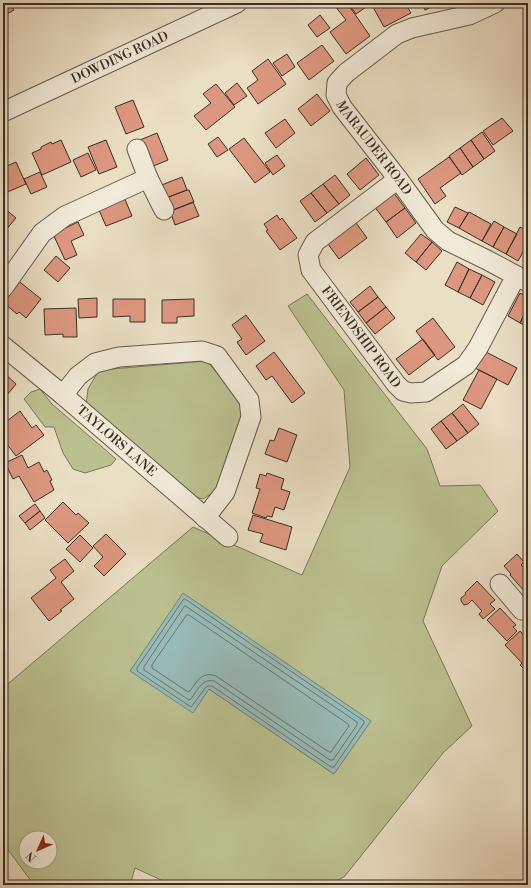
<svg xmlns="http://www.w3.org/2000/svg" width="531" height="888" viewBox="0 0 531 888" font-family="'Libre Bodoni',serif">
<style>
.green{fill:#bbc090;stroke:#7c785a;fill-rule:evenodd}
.water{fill:#98bbb8;stroke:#73837c}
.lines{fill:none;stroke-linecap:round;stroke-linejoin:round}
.shore{stroke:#6a756e;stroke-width:1}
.building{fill:#dd9780;stroke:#3c2f23}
.minor-casing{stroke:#685b4b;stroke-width:21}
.minor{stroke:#f1ead8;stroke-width:19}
.labels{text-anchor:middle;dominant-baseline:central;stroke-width:3;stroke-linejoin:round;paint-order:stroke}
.street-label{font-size:13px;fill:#3c2f23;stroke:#f1ead8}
</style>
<rect width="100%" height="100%" fill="#eadec3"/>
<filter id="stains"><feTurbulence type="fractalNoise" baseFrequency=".005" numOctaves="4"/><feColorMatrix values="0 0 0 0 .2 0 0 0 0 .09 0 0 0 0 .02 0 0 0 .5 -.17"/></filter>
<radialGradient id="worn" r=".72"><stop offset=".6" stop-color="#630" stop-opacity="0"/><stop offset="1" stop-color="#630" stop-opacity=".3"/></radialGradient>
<path class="green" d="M307 294 427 449 440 486 480 485 498 511 442 566 423 621 472 726 443 753 345 876 330 885H172L135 868 130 885H34L3 843V688L193 527 302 575 350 467 344 390 288 306ZM209 689 370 721 334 774ZM26 838H50V862H26Z
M207 361 242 403 246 422 223 486 203 499 190 495 86 405 88 389 99 370Z
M40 389 52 404 116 459 111 465 85 473 73 469 63 453 54 427H45L24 399 31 392Z"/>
<path class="water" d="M183 593 371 721 334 774 209 689 193 713 130 671Z"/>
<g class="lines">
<path class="shore" d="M185 599 364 721V723L334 767H331L212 686H208L206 687 192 706 191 707 137 671V668L183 600Z
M185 606 187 607 357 722V725L333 760H330L214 681C202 678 197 691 191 699L189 700 144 670V667Z
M187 615H189L348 724 349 726 331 752H329L216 676C202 671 197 681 190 691L188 692 152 668V665Z"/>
</g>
<path class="building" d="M3 3H10L14 10 3 16Z
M339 3H347L370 36 346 54 330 32 346 20 335 6Z
M348 3H367L369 5 356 14Z
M382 3H405L411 13 384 27 373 7Z
M421 3H439L425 10Z
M320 15 330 28 317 37 308 25Z
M3 17 8 26 3 29Z
M322 45 334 61 309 80 297 63Z
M287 54 295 67 282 76 273 63Z
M268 59 286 84 258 104 247 88 258 80 252 71Z
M237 83 247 96 234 105 225 93Z
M216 84 235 107 206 130 194 116 211 103 203 94Z
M317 94 330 111 311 126 298 109Z
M133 100 144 127 126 134 115 107Z
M502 118 513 131 493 145 483 131Z
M285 119 295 133 276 148 265 133Z
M482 132 495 151 484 159 471 140Z
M157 133 168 160 151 167 140 140Z
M218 137 228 150 217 157 208 144Z
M244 138 270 172 255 183 229 149Z
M61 140 71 162 42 175 32 153 41 149V147L51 142 52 144Z
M106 140 117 167 99 174 88 147Z
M471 140 484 159 473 167 460 148Z
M460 148 473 167 462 175 449 156Z
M88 153 96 170 81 177 73 160Z
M277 155 285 166 273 175 265 163Z
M449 157 461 173 440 188 446 196 435 204 418 179Z
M366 158 379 175 360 190 347 174Z
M16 162 26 184 3 194V166L6 164 7 166Z
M40 172 47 187 31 194 24 179Z
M335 175 350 195 339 204 323 184Z
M182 177 187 190 166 198 159 186Z
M323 184 339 204 327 213 311 193Z
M187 190H189L194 202 171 211 166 198Z
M393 192 405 208 386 222 374 206Z
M311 193 327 213 315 222 300 201Z
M124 197 132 216 106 226 98 208Z
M193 202 199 216 175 225 170 211Z
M455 207 468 213 459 228 447 222Z
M3 208H4L16 218 5 231 3 230Z
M405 208 416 223 397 238 386 222Z
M469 212 491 224 482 241 459 228Z
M277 215 280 220 282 218 297 238 280 250 266 231 268 230 264 224Z
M354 220 367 238 339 259 325 240Z
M494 221 504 227 493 247 482 241Z
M78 222 84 235 71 241 77 255 65 260 53 234Z
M504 227 517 234 506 254 493 247Z
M520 227 528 231V243L518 261 506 254Z
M421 234 432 242 416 262 405 253Z
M432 242 442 251 426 270 416 262Z
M56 256 70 268 58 282 44 270Z
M457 262 469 269 458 292 445 285Z
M469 269 482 275 470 298 458 292Z
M482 275 495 282 483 305 470 298Z
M16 279 41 299 26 318 19 312 17 314 5 304 7 303 3 300V295Z
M370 286 378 297 358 312 350 302Z
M520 293 528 297V307L520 323 508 316Z
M378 297 386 307 366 323 358 312Z
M97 298V317L79 318 78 299Z
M113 299H145V322H130V316L113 317Z
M194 299V316L177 317V323H162V300Z
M386 307 395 318 375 334 366 323Z
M528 307V327L520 323Z
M76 308 77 337H63V334L45 335 44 309Z
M246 315 265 341 246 355 237 342 242 339 232 325Z
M433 318 455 347 438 360 416 331Z
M423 339 435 355 409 375 396 359Z
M484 351 517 368 508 385 475 368Z
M274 352 305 393 292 403 272 376 266 380 256 366Z
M479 370 497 379 481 409 463 400Z
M3 372 16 384 3 400Z
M463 404 479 424 468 433 452 413Z
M20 411 32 428 36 425 44 435 16 456 3 439 8 436 3 429V424Z
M452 413 468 433 457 441 441 421Z
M441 421 457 441 446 449 431 429Z
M279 428 297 435 287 462 265 454 270 440 274 441Z
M22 455 28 468 39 462 44 472 47 470 52 480 50 481 54 490 34 502 19 476 13 479 5 463Z
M267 473 284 479 281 489 290 492 284 510 275 507 272 517 267 516 266 518 252 513 260 489 256 488 260 474 266 476Z
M63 502 76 515 78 513 89 523 68 543 45 520Z
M35 504 40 511 25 523 19 516Z
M40 511 45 518 30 530 25 523Z
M253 515 292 527 286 550 260 542 263 534 248 530Z
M106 534 126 554 104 576 94 566 103 557 93 546Z
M80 535 93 548 80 562 66 549Z
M517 554 524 562 521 565 524 568 528 564V592L526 593 510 575 511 574 504 566Z
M65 559 74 571 61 582 74 599 60 610 62 611 49 621 31 598 56 578 50 570Z
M477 581 495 600 490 604 495 609 483 619 479 614 482 611 472 600 468 604 464 605 461 601V598L466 594 465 593Z
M500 608 516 625 513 627 517 631 507 641 487 620Z
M520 631 528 640V667L525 670 520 665 522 663 505 645Z"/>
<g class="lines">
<defs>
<g id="minor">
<path id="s1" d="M495 3 469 15 412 28 397 34 346 73 337 83 336 95 342 107 398 179 435 230 448 241 487 260 528 282"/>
<path id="s2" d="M3 112 237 3"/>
<path d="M148 178 164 210"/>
<path id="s3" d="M398 179 315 242 308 255 311 270 396 384 403 391 411 393 426 392 466 365 478 348 516 276"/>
<path d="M3 288 42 233 65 216 148 178 137 149"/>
<path id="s4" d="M3 346 63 395 228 537"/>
<path d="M63 395 78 376 95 363 119 357 202 351 217 356 249 400 251 417 225 492 205 518"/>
<path d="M500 584 522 610"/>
</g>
</defs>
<use href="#minor" class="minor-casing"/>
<use href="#minor" class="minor"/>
</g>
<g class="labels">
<g class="street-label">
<text stroke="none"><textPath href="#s2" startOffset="129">DOWDING ROAD</textPath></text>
<text stroke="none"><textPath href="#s1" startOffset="258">MARAUDER ROAD</textPath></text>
<text stroke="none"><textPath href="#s3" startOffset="218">FRIENDSHIP ROAD</textPath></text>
<text stroke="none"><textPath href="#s4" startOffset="148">TAYLORS LANE</textPath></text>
</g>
</g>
<rect width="531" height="888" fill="none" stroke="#eadec3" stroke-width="16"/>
<rect x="4" y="4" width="523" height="880" fill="none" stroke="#3c2f23" stroke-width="2"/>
<rect x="8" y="8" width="515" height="872" fill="none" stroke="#3c2f23"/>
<g transform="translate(38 850) rotate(225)"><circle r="19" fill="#f1ead8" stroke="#a99f90"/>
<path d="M0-3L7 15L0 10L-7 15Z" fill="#8f2418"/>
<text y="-6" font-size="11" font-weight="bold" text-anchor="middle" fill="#3c2f23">N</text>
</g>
<rect width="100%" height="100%" filter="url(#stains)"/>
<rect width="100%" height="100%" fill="url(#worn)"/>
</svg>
